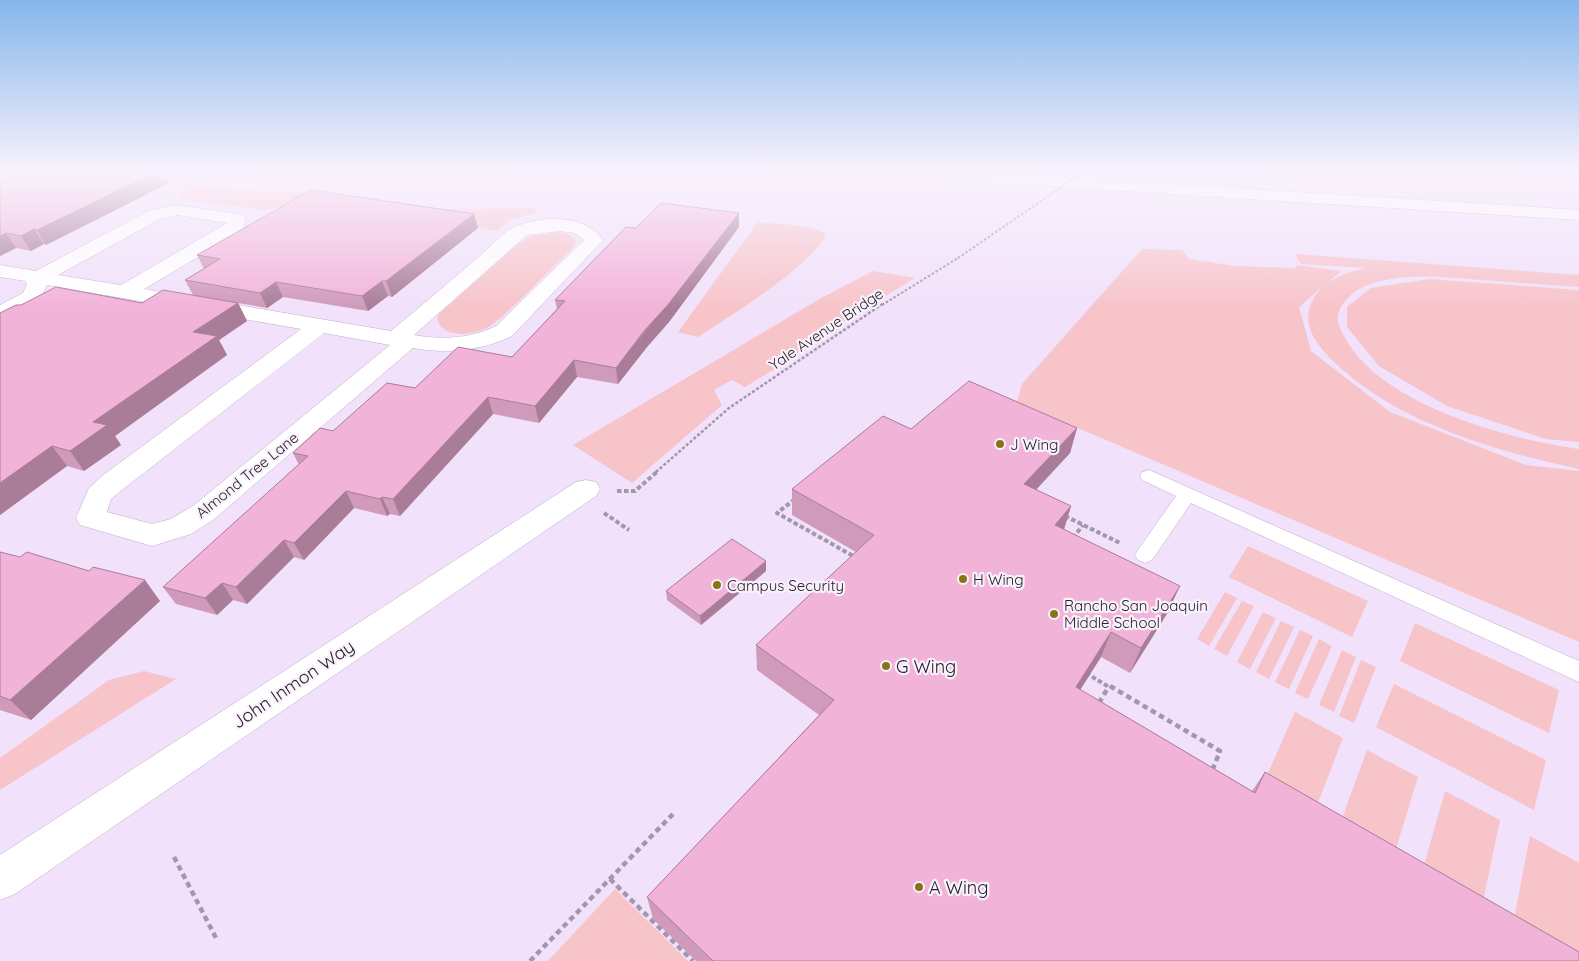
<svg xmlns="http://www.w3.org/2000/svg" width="1579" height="961" viewBox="0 0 1579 961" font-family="Quicksand,sans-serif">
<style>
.green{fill:#f7c4ca}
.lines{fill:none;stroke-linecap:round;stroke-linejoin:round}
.lane-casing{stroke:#beafc6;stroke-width:1}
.street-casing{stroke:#beafc6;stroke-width:1}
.highway-casing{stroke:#beafc6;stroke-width:1}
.path-far3{stroke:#a397aa;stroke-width:2;stroke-dasharray:2.5 2;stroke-linecap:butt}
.path-far2{stroke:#a397aa;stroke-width:2.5;stroke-dasharray:3 2;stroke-linecap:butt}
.path-far1{stroke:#a397aa;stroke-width:4;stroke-dasharray:4.5 2.5;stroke-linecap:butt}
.path{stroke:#a397aa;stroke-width:4.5;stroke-dasharray:5.5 4;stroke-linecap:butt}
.lane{fill:#fff;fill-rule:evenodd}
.street{fill:#fff;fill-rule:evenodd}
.highway{fill:#fff;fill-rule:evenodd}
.path-bridge{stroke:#a397aa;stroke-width:2;stroke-dasharray:2.5 2;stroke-linecap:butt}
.wall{fill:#d09abb}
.shaded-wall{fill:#a97d98}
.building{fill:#f2b3d9;stroke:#a97d98}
.poi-dot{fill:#887417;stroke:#f9f2fc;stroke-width:2}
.labels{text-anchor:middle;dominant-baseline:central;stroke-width:4.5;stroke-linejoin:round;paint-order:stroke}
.street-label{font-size:15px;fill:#252029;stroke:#f9f2fc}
.poi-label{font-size:15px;fill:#252029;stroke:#f9f2fc;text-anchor:start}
.near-poi-label{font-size:18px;fill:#252029;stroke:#f9f2fc;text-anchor:start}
.near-street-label{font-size:18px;fill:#252029;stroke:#f9f2fc}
</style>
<rect width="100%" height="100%" fill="#f1e1fa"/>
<path class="green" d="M190 183 211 188 228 190 344 194 425 209 537 208 535 213 510 220 497 231 388 211 284 206 265 210 179 198 183 193 182 187 185 184Z
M758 222C779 225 806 223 826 234 815 264 728 317 698 337L678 332Z
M560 232 571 236 576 241 574 247C548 271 520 302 493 324 478 335 444 341 437 319L439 314 518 244 531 236Z
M1142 249 1182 250 1189 259 1235 266 1295 268 1297 265 1341 271 1329 282 1346 273 1366 268 1301 264 1295 254 1579 275V287C1546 285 1514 282 1481 280 1446 277 1410 273 1376 282 1360 286 1341 299 1338 315 1336 324 1344 335 1348 343 1388 407 1509 439 1579 449V469C1492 450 1396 423 1331 359 1308 336 1298 314 1322 287L1299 307 1311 351 1390 412 1526 465 1579 471V642L1017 402 1022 384Z
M873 271 915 278 843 322 785 363 745 387 732 380 714 390 722 405 632 483 573 445 823 297Z
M1430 279 1579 290V442L1546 439 1447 406 1379 366 1347 327V307L1371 288Z
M1248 546 1368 601 1352 637 1229 577Z
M1225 592 1237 598 1209 646 1197 639Z
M1242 601 1254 606 1227 656 1214 649Z
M1263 612 1276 618 1250 669 1237 662Z
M1281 621 1294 627 1269 679 1256 672Z
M1415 623 1559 690 1549 733 1400 661Z
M1300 630 1313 636 1289 689 1275 682Z
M1319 639 1332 646 1308 699 1295 693Z
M1342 650 1356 657 1334 712 1319 705Z
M1361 660 1376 667 1354 723 1339 716Z
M144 671 176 679 0 790V758L109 680Z
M1394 684 1546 760 1534 810 1376 727Z
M1295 712 1343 738 1315 810 1264 782Z
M1367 750 1418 777 1394 855 1340 824Z
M1445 791 1500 820 1482 906 1422 872Z
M1530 836 1579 863V953L1513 924Z
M615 889 688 961H548Z"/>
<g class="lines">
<defs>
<path id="lane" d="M1149 470 1579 661V682L1191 503 1152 560 1145 563 1138 560 1135 555 1138 550 1176 496 1142 480 1140 476 1142 472Z"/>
<path id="street" d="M177 205 243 215 246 219 242 231 144 289 391 331C422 305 452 280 482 254 492 245 503 232 515 227 541 215 586 214 603 240L512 336C480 351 447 354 413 348L213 520 191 534 152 546 80 525 76 518 89 488 102 476 301 329 47 285 39 301 8 319 0 320V305L23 293 27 284 25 281 0 277V265L36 271 148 211ZM177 215 227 223 121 285 58 275 160 219ZM560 231 574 233 584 240 496 326C469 339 442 340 414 335L527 235ZM324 333 390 345 193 506 171 519 152 524 107 512 111 499 122 490Z
M586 480 596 482 600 489 596 496 15 894 0 900V855L576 482Z"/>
<path id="highway" d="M913 173H1000L1579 210V220L921 178 915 177Z"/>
</defs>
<use href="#lane" class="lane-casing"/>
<use href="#street" class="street-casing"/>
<use href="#highway" class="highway-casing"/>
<path class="path-far3" d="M882 305 958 258"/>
<path class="path-far2" d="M656 472 729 408 884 303"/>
<path class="path-far1" d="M617 491H635L658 471
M795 499 777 513 855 557
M604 513 629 530
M1065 516 1120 543
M1073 538 1083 525
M1086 673 1109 687"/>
<path class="path" d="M1110 686 1220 751 1212 771
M1099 703 1109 686
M174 857 216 938
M610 879 693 961
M530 961 674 813"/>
<use href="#lane" class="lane"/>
<use href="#street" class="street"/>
<use href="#highway" class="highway"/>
<path class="path-bridge" d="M958 258 1082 173"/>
</g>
<path class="wall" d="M0 173 169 183 46 245 44 244 31 251 16 248 0 256Z
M739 213V227L669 322 647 347 618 384 577 377 539 423 493 414 400 516 390 514 387 516 354 508 304 560 294 557 247 604 233 600 217 615 176 604 163 587 299 465 293 453 415 388 512 357 557 309 555 300 636 228Z
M478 228 392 297 388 296 368 311 283 297 267 308 238 303 247 321 219 340 227 355 115 436 121 445 84 471 67 466 0 515 21 305 142 303 193 295 185 280 204 269 197 255Z
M1077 428 1070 453 1036 490 1071 506 1064 530 1168 612 1130 673 1101 657 1080 690 1252 791 1265 772 1579 961H696L653 919 647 897 819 715 757 670 756 645 856 552 792 515V489L911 429Z
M0 552 160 601 31 720 0 710Z
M766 571 701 625 667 600 666 591Z"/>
<path class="shaded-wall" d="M154 173H164L169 183 46 245 37 230Z
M739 213V227L669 322 647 347 618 384 616 368Z
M474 214 478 228 392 297 386 281Z
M34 229 44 244 31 251 21 236Z
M6 233 16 248 0 256V236Z
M382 281 388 296 368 311 362 296Z
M276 282 283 297 267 308 260 293Z
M238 303 247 321 219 340 227 355 115 436 121 445 84 471 70 451 93 422 193 332Z
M574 360 577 377 539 423 535 406Z
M488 397 493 414 400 516 393 499Z
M1077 428 1070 453 1018 509 1024 484Z
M52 446 67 466 0 515V483Z
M346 491 354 508 304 560 294 543Z
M382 497 390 514 387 516 380 499Z
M1071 506 1063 532 1055 525Z
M284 540 294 557 247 604 236 587Z
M766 561V571L701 625 700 616Z
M145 580 160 601 31 720 10 700Z
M222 583 233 600 217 615 205 598Z
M1180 586 1168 612 1130 673 1141 648Z
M1111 632 1101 657 1066 712 1076 687Z"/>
<path class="building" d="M0 173H154L37 230 34 229 21 236 6 233 0 236Z
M311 190 474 214 386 281H382L362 296 276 282 260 293 185 280 220 259 197 255Z
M661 203 739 213 667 306 644 331 616 368 574 360 535 406 488 397 393 499 382 497 380 499 346 491 294 543 284 540 236 587 222 583 205 598 163 587 308 456 293 453 320 428 333 431 387 383 415 388 458 347 512 357 565 301 555 300 626 227 636 228Z
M56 287 142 303 163 290 238 303 193 332 217 336 93 422 107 425 70 451 52 446 0 483V313L16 305H21Z
M969 381 1077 428 1024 484 1071 506 1055 525 1180 586 1141 648 1111 632 1076 687 1255 793 1265 772 1579 952V961H713L647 897 834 700 756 645 874 535 792 489 883 416 911 429Z
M732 539 766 561 700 616 666 591Z
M0 552 20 557 27 552 89 571 93 567 145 580 10 700 0 696Z"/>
<linearGradient id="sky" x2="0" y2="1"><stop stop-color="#85b6eb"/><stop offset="0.56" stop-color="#f9f2fd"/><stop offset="1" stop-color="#f9f2fd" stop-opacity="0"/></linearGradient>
<rect width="1579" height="308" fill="url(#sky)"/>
<g class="poi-dot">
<circle cx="1000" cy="444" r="5"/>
<circle cx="963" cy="579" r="5"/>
<circle cx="717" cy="585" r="5"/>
<circle cx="1054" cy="614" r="5"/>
<circle cx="886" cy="666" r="5"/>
<circle cx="919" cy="887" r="5"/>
</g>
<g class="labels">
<g class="street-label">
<text transform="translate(826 329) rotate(-34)">Yale Avenue Bridge</text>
<text transform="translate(247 475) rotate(-39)">Almond Tree Lane</text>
</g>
<g class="poi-label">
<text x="1010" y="444">J Wing</text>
<text x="973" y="579">H Wing</text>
<text x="727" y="585">Campus Security</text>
<text x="1064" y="605">Rancho San Joaquin<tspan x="1064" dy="17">Middle School</tspan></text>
</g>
<g class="near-poi-label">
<text x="896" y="666">G Wing</text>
<text x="929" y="887">A Wing</text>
</g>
<g class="near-street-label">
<text transform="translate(293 684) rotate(-34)">John Inmon Way</text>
</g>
</g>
</svg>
